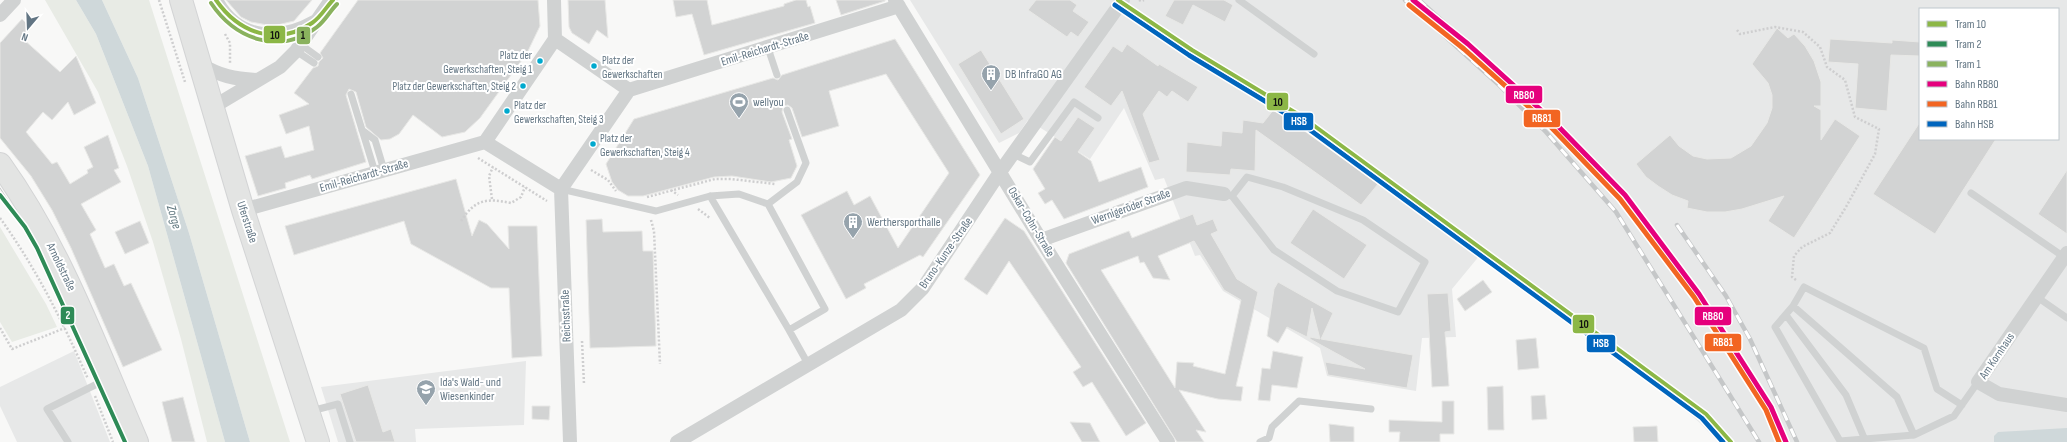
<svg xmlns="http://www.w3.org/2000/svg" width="2067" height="442" viewBox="0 0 2067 442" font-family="'Sofia Sans Condensed',sans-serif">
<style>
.built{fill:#e7e8e8;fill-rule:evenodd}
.green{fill:#e8ebe5}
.water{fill:#cfd8da}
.building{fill:#d2d3d3;stroke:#e8e8e6;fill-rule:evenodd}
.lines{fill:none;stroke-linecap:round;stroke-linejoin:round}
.primary-casing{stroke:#d3d4d5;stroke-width:24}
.path{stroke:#cececf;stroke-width:2.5;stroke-dasharray:2 2;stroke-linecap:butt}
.service{stroke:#d0d2d2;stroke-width:7}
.minor{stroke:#d0d2d2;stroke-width:14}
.primary{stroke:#e3e4e3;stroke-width:22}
.tram{stroke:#c5c7c8;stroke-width:1}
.rail-casing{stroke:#c5c7c8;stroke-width:4.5}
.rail{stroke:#fff;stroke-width:3;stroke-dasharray:9;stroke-linecap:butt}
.rail-1-casing{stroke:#fff;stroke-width:8}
.rail-2-casing{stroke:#fff;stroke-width:8}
.rail-3-casing{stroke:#fff;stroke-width:8}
.rail-1{stroke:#e5007d;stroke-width:5}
.rail-2{stroke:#f26522;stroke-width:5}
.rail-3{stroke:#0065bd;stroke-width:5}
.tram-1-casing{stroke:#fff;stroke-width:7}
.tram-2-casing{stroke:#fff;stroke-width:7}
.tram-3-casing{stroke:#fff;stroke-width:7}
.tram-1{stroke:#8cb746;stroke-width:4}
.tram-2{stroke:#2e8b57;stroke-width:4}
.tram-3{stroke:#8ab25e;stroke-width:4}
.bus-dot{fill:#00a9ce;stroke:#fff;stroke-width:1.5}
.labels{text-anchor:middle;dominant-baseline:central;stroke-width:4;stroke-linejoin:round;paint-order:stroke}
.bus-label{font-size:11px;fill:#627583;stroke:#fff;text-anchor:start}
.street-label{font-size:12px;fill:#627583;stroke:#fff}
.poi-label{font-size:12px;fill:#627583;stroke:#fff;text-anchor:start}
.water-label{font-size:13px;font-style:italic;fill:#5d757d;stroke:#fff}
.line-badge{stroke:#fff;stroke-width:1.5}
.badge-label{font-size:11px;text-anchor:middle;font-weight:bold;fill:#fff}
.pale-badge-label{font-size:11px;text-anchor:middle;font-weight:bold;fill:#111}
</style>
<rect width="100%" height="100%" fill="#f8f8f7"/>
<path class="built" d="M910 0H2067V442H1718L1700 423 1646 376 1480 255 1452 289 1456 337 1422 338 1416 391 1327 376 1320 348 1223 291 1200 255 1195 256 1164 178 1155 180 1124 108 1090 159 1028 120 1019 133 999 143ZM1920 9H2058V139H1920Z
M74 351 110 442H17L0 406V387Z
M526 361 524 425 415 429 416 442H338L321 387Z"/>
<path class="green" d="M45 0H76L96 34 148 166 225 442H207L181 339 153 242 127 166 98 92Z
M102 0H149L290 442H250L189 233 138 78Z
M0 227 46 304 57 327 12 342 0 322Z"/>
<path class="water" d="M76 0H102L138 78 189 233 250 442H225L148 166 96 34Z
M2067 428V442H1994V436L1998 432Z"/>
<path class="building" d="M226 0H312L294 21 273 26 251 22 241 17Z
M358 0H538L540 26 527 53 480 118 465 132 442 137 413 115 399 134 390 139 381 140 366 127 356 92 349 89 346 95 366 162 312 179 310 175 285 183 286 188 258 196 245 156 281 146 285 158 314 150 309 126 286 134 279 115 309 104 294 93 313 68 318 66 319 62 323 58 320 53Z
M568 0H605L608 38 597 30 589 44 572 33 569 27Z
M673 0H707L712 25 784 6V4L796 0H806L808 7 810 6 815 23 704 55 692 14 676 17Z
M836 0H885V1L841 15Z
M1036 0H1070L1077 5 1073 11 1089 22 1078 37 1071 32 1067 37 1028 10Z
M1174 0H1224L1233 5 1225 22 1193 5 1183 25 1165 16Z
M22 19 31 28 22 38 60 72 76 56 96 103 74 115 68 102 52 120 43 112 26 132 52 164 57 162 70 184 88 173 87 170 93 167 84 147 108 135 119 168 114 170 121 182 81 204 96 230 90 234 105 268 114 264 124 286 131 283 162 350 123 367 71 248 52 210 31 176 0 138V43Z
M1777 28 1788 38 1794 34 1805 46 1814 61 1821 82V106H1814L1821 110V140L1835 119 1860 136 1794 238 1768 221 1784 196 1742 209 1725 212H1707L1687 208 1688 201 1672 195 1658 186 1646 177 1636 164 1670 135 1679 146 1693 156 1707 159 1731 158 1751 146 1767 123 1772 108V95L1768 83 1752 64Z
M895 39 980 175 923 257 920 255 864 284 866 288 846 299 801 215 847 191 854 205 870 196 898 248 949 173 886 74 829 91 839 126 802 137 792 108 788 105 783 106 782 112 792 139 789 140 797 166 791 178 771 182 732 176 714 177 643 196H628L618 190 612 182 606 164 634 119 773 78 778 80 782 75Z
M1830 39 1892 43V40L1920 42V56L1891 55 1887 111 1855 108 1858 64 1828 62Z
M1127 44 1158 66 1159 64 1198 87 1188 102 1172 91 1167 97 1159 91 1143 114 1160 160 1149 163 1122 91 1111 106 1084 87 1113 46 1122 52Z
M981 50 1024 119 1001 134 958 64Z
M1274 109 1378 184 1361 205 1256 130 1255 171 1231 169 1230 175 1186 172 1187 142 1221 146 1222 131 1242 133 1243 120 1263 123Z
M1078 117 1095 128 1078 152 1091 161 1099 182 1141 167 1148 187 1064 219 1052 200 1045 204 1038 193 1045 189 1033 169 1055 137 1061 141Z
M1920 122V139H1996L1935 234 1873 194Z
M2067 170V234L2038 214Z
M456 179 472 236 479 220 487 224 509 249 508 226H537L542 356 512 358 509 288H491L411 244 404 221 294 255 285 226Z
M1313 209 1367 245 1344 279 1290 243Z
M1193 214 1197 225 1213 219 1218 231 1211 234 1237 279 1258 292 1236 386 1243 387 1241 401 1218 399 1179 390 1206 432 1196 430 1204 442H1177L1066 263 1069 254 1129 231 1132 238ZM1194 241 1224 290 1241 300 1225 374 1193 366 1194 363 1177 362 1175 388 1101 270 1138 256 1140 263 1144 262 1153 278 1170 280 1158 256Z
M1005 218 1024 231 1146 423 1126 436 1092 382 1083 387 1073 372 1081 367 1009 261 987 295 964 279Z
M602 219 603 232 642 231 643 251H653L656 346 590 348 586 220Z
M140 221 149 243 125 254 115 232Z
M1483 280 1492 292 1465 311 1457 299Z
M1278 282 1333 313 1321 339 1413 355 1407 388 1328 375 1325 362 1365 369 1310 339V337L1320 339 1312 308 1307 337 1287 327 1278 343 1267 336 1274 289Z
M1448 293 1451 331 1445 332 1449 386 1432 387 1427 294Z
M1536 338 1539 368 1518 370 1516 340Z
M1273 351 1303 357 1297 388 1272 385 1270 401 1258 400 1262 368 1270 369Z
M368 385 383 432 391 429 395 442H356L340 394Z
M1503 386 1504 430H1488L1487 387Z
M1545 395 1547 419 1532 420 1531 396Z
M183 397 195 442H172L162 402Z
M1442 401H1454V434H1440V442H1399L1400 432H1389V420L1442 422Z
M532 406H550L549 420 532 419Z
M1070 422 1090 423 1100 442H1082Z
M1329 424 1354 427V442H1330Z
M1657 426 1658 442H1634L1633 427Z"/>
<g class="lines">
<defs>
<path id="primary" d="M181 0 243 210 318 442
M0 164C61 249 96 347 137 442"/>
</defs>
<use href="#primary" class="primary-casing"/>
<path class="path" d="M159 0 185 82
M1139 0 1141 1 1144 0
M1737 30 1740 34 1775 27 1803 32 1820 47 1827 67 1845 80 1855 117 1879 129 1875 154 1846 207 1830 233 1802 247 1794 256 1792 277 1796 280
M225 34 230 43V63
M478 158 547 201
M591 170 608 180 616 191
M671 190 678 195
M647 197 715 179H731L775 184
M492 199 489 176 493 167
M698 209 710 218
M0 218C36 268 63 322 88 379
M651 220 654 231 660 364
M461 221C475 199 487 198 511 203L521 197 525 187
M0 328 12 349 65 328
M582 341 584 384
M95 396 113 442"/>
<path class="service" d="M1239 0 1314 54
M300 44 318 57
M768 48 777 75
M296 51 314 63
M351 94 375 172
M362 130 375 140 384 170
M1013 154 1030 162 1074 102 1098 118
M561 189 656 211 710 196 739 194 768 204 825 309 789 330 808 364
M1971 193 2064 257
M1224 194 1232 196 1274 250 1337 291 1398 312 1425 262 1363 220 1283 187 1247 177 1232 196
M710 196 789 330
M768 204 797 182 806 163 787 110
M2037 297 2067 318
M1793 306 1897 397 1914 435
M1786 315 1846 395 1865 440
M1962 405 1937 389 1924 348 1804 287 1793 306 1775 327 1840 441 1914 435 1954 416 1978 382
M311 411 338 404 350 442
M68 442 47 409 107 379
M1260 442 1269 438 1272 427 1299 401 1371 409"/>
<path class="minor" d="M216 0C238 41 279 42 316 21
M554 0 555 39
M895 0 1041 240 1168 442
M0 15 14 0
M555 39 629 90
M200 64C220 76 234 79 257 80
M629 90 899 6
M213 107 280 67 296 51 331 0
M485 142 555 39
M485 142 561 189
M561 189 570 442
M561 189 629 90
M243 210 485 142
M1041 240 1186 188 1224 194
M2067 253 1978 382 1999 394 2067 405
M677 442 901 310 923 288 1000 172 1123 0"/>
<use href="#primary" class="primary"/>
<path class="tram" d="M216 0C234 34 266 41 300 29
M0 188 25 227"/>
<defs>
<path id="rail" d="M1405 0 1498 84 1546 132 1616 212 1759 442
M1419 0 1461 38
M1677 225 1726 296 1750 339 1797 442"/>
</defs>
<use href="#rail" class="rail-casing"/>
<use href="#rail" class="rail"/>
<defs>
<path id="rail-1" d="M1413 0 1468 44 1553 121 1625 195 1699 294 1771 407 1786 442"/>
<path id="rail-2" d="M1409 5 1464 49 1549 125 1620 199 1694 297 1766 410 1779 442"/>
<path id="rail-3" d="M1115 5 1189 55 1298 121 1702 418 1723 442"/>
</defs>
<use href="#rail-1" class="rail-1-casing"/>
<use href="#rail-2" class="rail-2-casing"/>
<use href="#rail-3" class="rail-3-casing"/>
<use href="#rail-1" class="rail-1"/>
<use href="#rail-2" class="rail-2"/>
<use href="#rail-3" class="rail-3"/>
<defs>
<path id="tram-1" d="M216 0C239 33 277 47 312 23 321 17 326 7 333 0
M1118 0 1192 50 1301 116 1706 414 1731 442"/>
<path id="tram-2" d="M0 195 25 227 37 248 125 442"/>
<path id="tram-3" d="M211 3C235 39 280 56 317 27 325 21 330 11 337 4"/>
</defs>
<use href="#tram-1" class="tram-1-casing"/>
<use href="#tram-2" class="tram-2-casing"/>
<use href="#tram-3" class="tram-3-casing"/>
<use href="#tram-1" class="tram-1"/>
<use href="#tram-2" class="tram-2"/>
<use href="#tram-3" class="tram-3"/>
</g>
<defs>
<symbol id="building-pin" viewBox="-11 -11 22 30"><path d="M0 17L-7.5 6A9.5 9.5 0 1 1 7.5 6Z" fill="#96a3ac" stroke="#fff"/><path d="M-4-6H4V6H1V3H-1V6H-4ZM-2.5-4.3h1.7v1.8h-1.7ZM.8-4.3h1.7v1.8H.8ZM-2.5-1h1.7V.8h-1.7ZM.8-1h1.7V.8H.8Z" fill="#fff"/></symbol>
<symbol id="stadium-pin" viewBox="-11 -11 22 30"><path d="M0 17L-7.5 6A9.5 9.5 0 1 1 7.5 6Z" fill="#96a3ac" stroke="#fff"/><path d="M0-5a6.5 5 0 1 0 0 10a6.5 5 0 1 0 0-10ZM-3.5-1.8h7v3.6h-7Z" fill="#fff"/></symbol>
<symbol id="school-pin" viewBox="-11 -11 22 30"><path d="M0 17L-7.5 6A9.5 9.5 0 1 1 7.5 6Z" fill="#96a3ac" stroke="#fff"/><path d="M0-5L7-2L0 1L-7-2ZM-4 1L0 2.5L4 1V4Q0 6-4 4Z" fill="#fff"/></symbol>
</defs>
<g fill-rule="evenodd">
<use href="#building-pin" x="980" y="63" width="22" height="30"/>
<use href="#stadium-pin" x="728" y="91" width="22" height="30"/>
<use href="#building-pin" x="842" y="211" width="22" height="30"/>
<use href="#school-pin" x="415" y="378" width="22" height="30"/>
</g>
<g class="bus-dot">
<circle cx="540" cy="61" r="3.5"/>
<circle cx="594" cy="66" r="3.5"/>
<circle cx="523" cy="86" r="3.5"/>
<circle cx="507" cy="111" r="3.5"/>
<circle cx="593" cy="144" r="3.5"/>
</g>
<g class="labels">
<g class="bus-label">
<text x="532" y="55" text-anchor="end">Platz der<tspan x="532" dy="14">Gewerkschaften, Steig 1</tspan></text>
<text x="602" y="60">Platz der<tspan x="602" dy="14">Gewerkschaften</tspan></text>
<text x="516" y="86" text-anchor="end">Platz der Gewerkschaften, Steig 2</text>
<text x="514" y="105">Platz der<tspan x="514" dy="14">Gewerkschaften, Steig 3</tspan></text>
<text x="600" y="138">Platz der<tspan x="600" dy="14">Gewerkschaften, Steig 4</tspan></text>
</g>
<g class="street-label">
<text transform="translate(765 49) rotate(-17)">Emil-Reichardt-Straße</text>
<text transform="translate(364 176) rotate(-16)">Emil-Reichardt-Straße</text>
<text transform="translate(1131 207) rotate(-20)">Wernigeröder Straße</text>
<text transform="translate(247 222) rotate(72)">Uferstraße</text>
<text transform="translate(1031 222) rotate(59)">Oskar-Cohn-Straße</text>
<text transform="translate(946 253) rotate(-55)">Bruno-Kunze-Straße</text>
<text transform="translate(61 267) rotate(64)">Arnoldstraße</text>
<text transform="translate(566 316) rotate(-92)">Reichsstraße</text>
<text transform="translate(1997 356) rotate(-56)">Am Kornhaus</text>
</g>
<g class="poi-label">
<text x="1005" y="74">DB InfraGO AG</text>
<text x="753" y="102">wellyou</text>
<text x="867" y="222">Werthersporthalle</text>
<text x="440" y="382">Ida's Wald- und<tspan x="440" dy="14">Wiesenkinder</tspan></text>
</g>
<g class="water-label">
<text transform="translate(174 217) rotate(74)">Zorge</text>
</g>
</g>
<g class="line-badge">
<rect x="263" y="25" width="23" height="19" rx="4" fill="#8cb746"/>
<rect x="296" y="26" width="15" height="19" rx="4" fill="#8ab25e"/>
<rect x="1505" y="85" width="38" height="19" rx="4" fill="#e5007d"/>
<rect x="1266" y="92" width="23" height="19" rx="4" fill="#8cb746"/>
<rect x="1523" y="109" width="38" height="19" rx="4" fill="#f26522"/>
<rect x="1283" y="112" width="31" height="19" rx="4" fill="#0065bd"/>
<rect x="60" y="306" width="15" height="19" rx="4" fill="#2e8b57"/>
<rect x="1694" y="306" width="38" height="20" rx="4" fill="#e5007d"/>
<rect x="1572" y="314" width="23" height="20" rx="4" fill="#8cb746"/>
<rect x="1704" y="333" width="38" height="19" rx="4" fill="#f26522"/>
<rect x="1586" y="334" width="30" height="19" rx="4" fill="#0065bd"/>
</g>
<g class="badge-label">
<text x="1524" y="99">RB80</text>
<text x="1542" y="122">RB81</text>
<text x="1299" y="125">HSB</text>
<text x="68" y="319">2</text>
<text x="1713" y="320">RB80</text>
<text x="1723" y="346">RB81</text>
<text x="1601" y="347">HSB</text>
</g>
<g class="pale-badge-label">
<text x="275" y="39">10</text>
<text x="303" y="39">1</text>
<text x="1278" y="106">10</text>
<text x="1584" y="328">10</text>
</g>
<rect x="1919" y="8" width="140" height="132" fill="#ffffff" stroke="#c0c8cd"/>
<rect x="1927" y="21" width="20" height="6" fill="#8cb746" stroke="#c0c8cd"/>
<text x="1955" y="28" font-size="12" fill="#627583">Tram 10</text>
<rect x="1927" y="41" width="20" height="6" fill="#2e8b57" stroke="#c0c8cd"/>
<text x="1955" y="48" font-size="12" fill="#627583">Tram 2</text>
<rect x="1927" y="61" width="20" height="6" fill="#8ab25e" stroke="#c0c8cd"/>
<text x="1955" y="68" font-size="12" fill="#627583">Tram 1</text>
<rect x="1927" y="81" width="20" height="6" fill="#e5007d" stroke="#c0c8cd"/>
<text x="1955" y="88" font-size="12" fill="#627583">Bahn RB80</text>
<rect x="1927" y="101" width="20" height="6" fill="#f26522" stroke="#c0c8cd"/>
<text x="1955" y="108" font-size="12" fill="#627583">Bahn RB81</text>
<rect x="1927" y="121" width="20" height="6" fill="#0065bd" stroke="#c0c8cd"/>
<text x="1955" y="128" font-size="12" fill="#627583">Bahn HSB</text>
<g transform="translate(28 28) rotate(199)" stroke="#ffffff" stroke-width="3" paint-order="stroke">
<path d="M0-3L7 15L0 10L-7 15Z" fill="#627583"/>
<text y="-6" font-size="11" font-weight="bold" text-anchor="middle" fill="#627583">N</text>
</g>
</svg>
